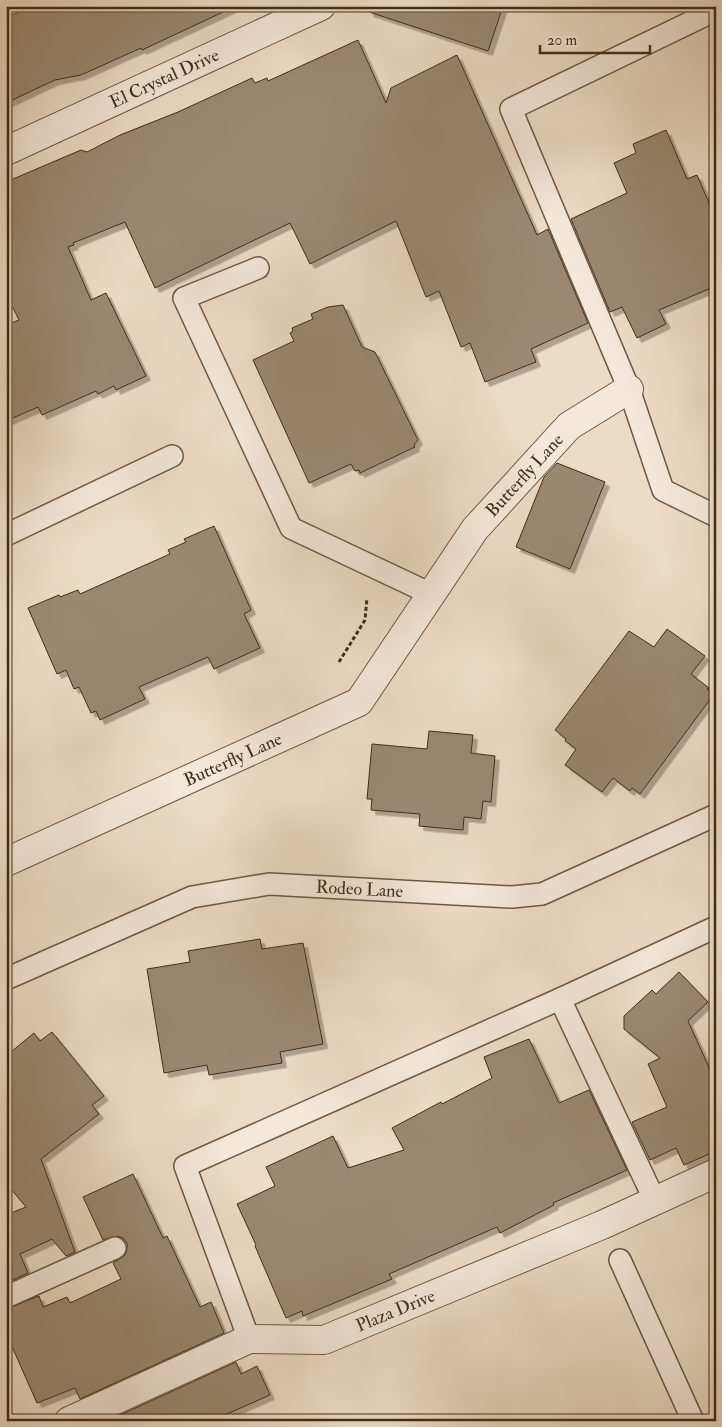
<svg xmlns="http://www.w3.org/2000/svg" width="722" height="1427" viewBox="0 0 722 1427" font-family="'IM FELL Double Pica',serif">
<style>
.building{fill:#9a8871;stroke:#422d16;filter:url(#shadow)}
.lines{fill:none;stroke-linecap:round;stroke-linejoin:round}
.service-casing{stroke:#6c5942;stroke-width:24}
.minor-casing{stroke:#6c5942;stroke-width:30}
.path{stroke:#422d16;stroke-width:3;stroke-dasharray:4 2.5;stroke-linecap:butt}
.service{stroke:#f3e8d9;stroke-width:21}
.minor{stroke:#f3e8d9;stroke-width:28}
.labels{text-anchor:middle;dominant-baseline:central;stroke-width:4.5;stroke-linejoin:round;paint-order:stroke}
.street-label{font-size:18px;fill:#422d16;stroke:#f3e8d9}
</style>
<defs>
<filter id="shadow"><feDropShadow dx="4.5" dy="4.5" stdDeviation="0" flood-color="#0004"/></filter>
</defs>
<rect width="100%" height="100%" fill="#ecdcc5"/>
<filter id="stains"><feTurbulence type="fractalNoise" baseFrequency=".004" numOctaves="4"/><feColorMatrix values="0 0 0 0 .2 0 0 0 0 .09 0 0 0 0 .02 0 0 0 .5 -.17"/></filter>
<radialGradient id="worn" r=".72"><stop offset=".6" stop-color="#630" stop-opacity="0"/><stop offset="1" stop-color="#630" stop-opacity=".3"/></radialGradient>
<path class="building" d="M32 6H236L142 50 141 48 81 75 55 80 6 103V18Z
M370 6H503L488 51 369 12Z
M358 40 386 103 391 88 457 55 537 235 548 229 588 323 531 349 536 362 485 382 470 343 461 347 439 291 426 297 396 221 310 264 290 223 155 288 125 222 73 243 74 245 68 247 91 300 106 293 146 376 116 390 114 386 98 394 96 391 42 415 38 407 6 421V325L19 320 6 294V182L81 150 87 152 120 135 178 112 252 78 255 83 267 78 268 81Z
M666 130 687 179 697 175 716 219V286L659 310 666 324 637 338 622 307 610 312 571 219 627 193 614 163 636 153 633 144Z
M343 305 362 347 375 352 418 440 414 445 415 447 360 473 359 470 355 471 351 464 309 483 253 360 294 341 290 333 293 331 292 328 313 319 311 314 328 307Z
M557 463 605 482 570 569 516 547 544 477Z
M214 526 251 610 244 614 260 648 214 669 208 657 139 687 145 699 100 720 96 711 91 713 79 687 74 689 66 670 57 674 28 608 59 595 60 597 78 590 80 594 170 554 168 550 186 542 184 539Z
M667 629 705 656 691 674 709 688 707 689 714 694 640 794 632 788 630 791 613 778 602 792 565 765 576 749 565 741 566 739 555 730 629 631 654 647Z
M429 731 473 735 471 753 495 756 491 802 483 801 481 819 464 817 463 830 419 826 420 814 371 810 372 799H367L372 744 427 749Z
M260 939 262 949 303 943 323 1044 280 1052 282 1063 209 1075 207 1065 164 1073 147 969 190 962 188 951Z
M679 972 708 1002 688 1021 716 1083V1151L684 1165 676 1148 650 1160 632 1122 667 1107 648 1064 660 1058 624 1029V1016L652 990 656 994Z
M52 1032 104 1096 92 1105 99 1114 41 1159 75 1252 66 1256 52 1239 20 1254 28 1273 6 1283V1215L26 1207 6 1183V1056L34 1033 40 1041Z
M529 1039 559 1103 589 1090 627 1170 553 1203 554 1205 500 1233 497 1227 389 1274 392 1279 303 1316 302 1311 286 1318 255 1246 256 1245 237 1204 275 1186 266 1167 333 1136 348 1168 404 1150 392 1128 441 1102 442 1104 492 1078 484 1057Z
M133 1174 163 1238 167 1236 200 1307 211 1302 224 1333 80 1399 75 1388 37 1403 6 1333V1309L39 1296 43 1307 67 1297 70 1303 121 1279 113 1263 125 1255 127 1249V1243L123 1238 117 1236 103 1240 83 1197Z
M236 1362 241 1374 257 1366 270 1395 211 1421H107Z"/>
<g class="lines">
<defs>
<g id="service">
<path d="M716 10 511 109 629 389 663 490 716 516"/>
<path d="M258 268 184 298 291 528 431 594"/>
<path d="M6 535 172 456"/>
<path id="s1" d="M6 979 192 897 269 884 512 897 542 894 716 815"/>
<path d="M560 999 655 1201"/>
<path d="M620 1260 693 1421"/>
<path d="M6 1297 115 1248"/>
<path d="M249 1339 185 1166 560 999 716 927"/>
</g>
<g id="minor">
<path id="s2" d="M6 151 321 6"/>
<path id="s3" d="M6 862 359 702 475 529 569 426 629 389"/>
<path id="s4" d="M69 1421 249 1339 324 1340 602 1225 716 1173"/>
</g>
</defs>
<use href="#service" class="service-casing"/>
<use href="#minor" class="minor-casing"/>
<path class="path" d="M339 662 365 620 367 598"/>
<use href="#service" class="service"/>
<use href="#minor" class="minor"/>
</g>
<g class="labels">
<g class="street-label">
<text stroke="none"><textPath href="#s2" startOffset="174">El Crystal Drive</textPath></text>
<text stroke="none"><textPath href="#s3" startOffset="669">Butterfly Lane</textPath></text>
<text stroke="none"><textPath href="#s3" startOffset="249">Butterfly Lane</textPath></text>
<text stroke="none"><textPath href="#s1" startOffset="372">Rodeo Lane</textPath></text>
<text stroke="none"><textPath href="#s4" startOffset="350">Plaza Drive</textPath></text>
</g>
</g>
<rect width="722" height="1427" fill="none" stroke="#ecdcc5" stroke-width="25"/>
<rect x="8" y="8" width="707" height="1412" fill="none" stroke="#422d16" stroke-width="2.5"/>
<rect x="12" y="12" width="697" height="1402" fill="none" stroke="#422d16"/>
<path d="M540 45v8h110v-8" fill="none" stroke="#422d16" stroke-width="2.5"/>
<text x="547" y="45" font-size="15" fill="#422d16" stroke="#f3e8d9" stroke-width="4" paint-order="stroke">20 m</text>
<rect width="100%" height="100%" filter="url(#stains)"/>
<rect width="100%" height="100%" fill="url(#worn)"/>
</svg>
